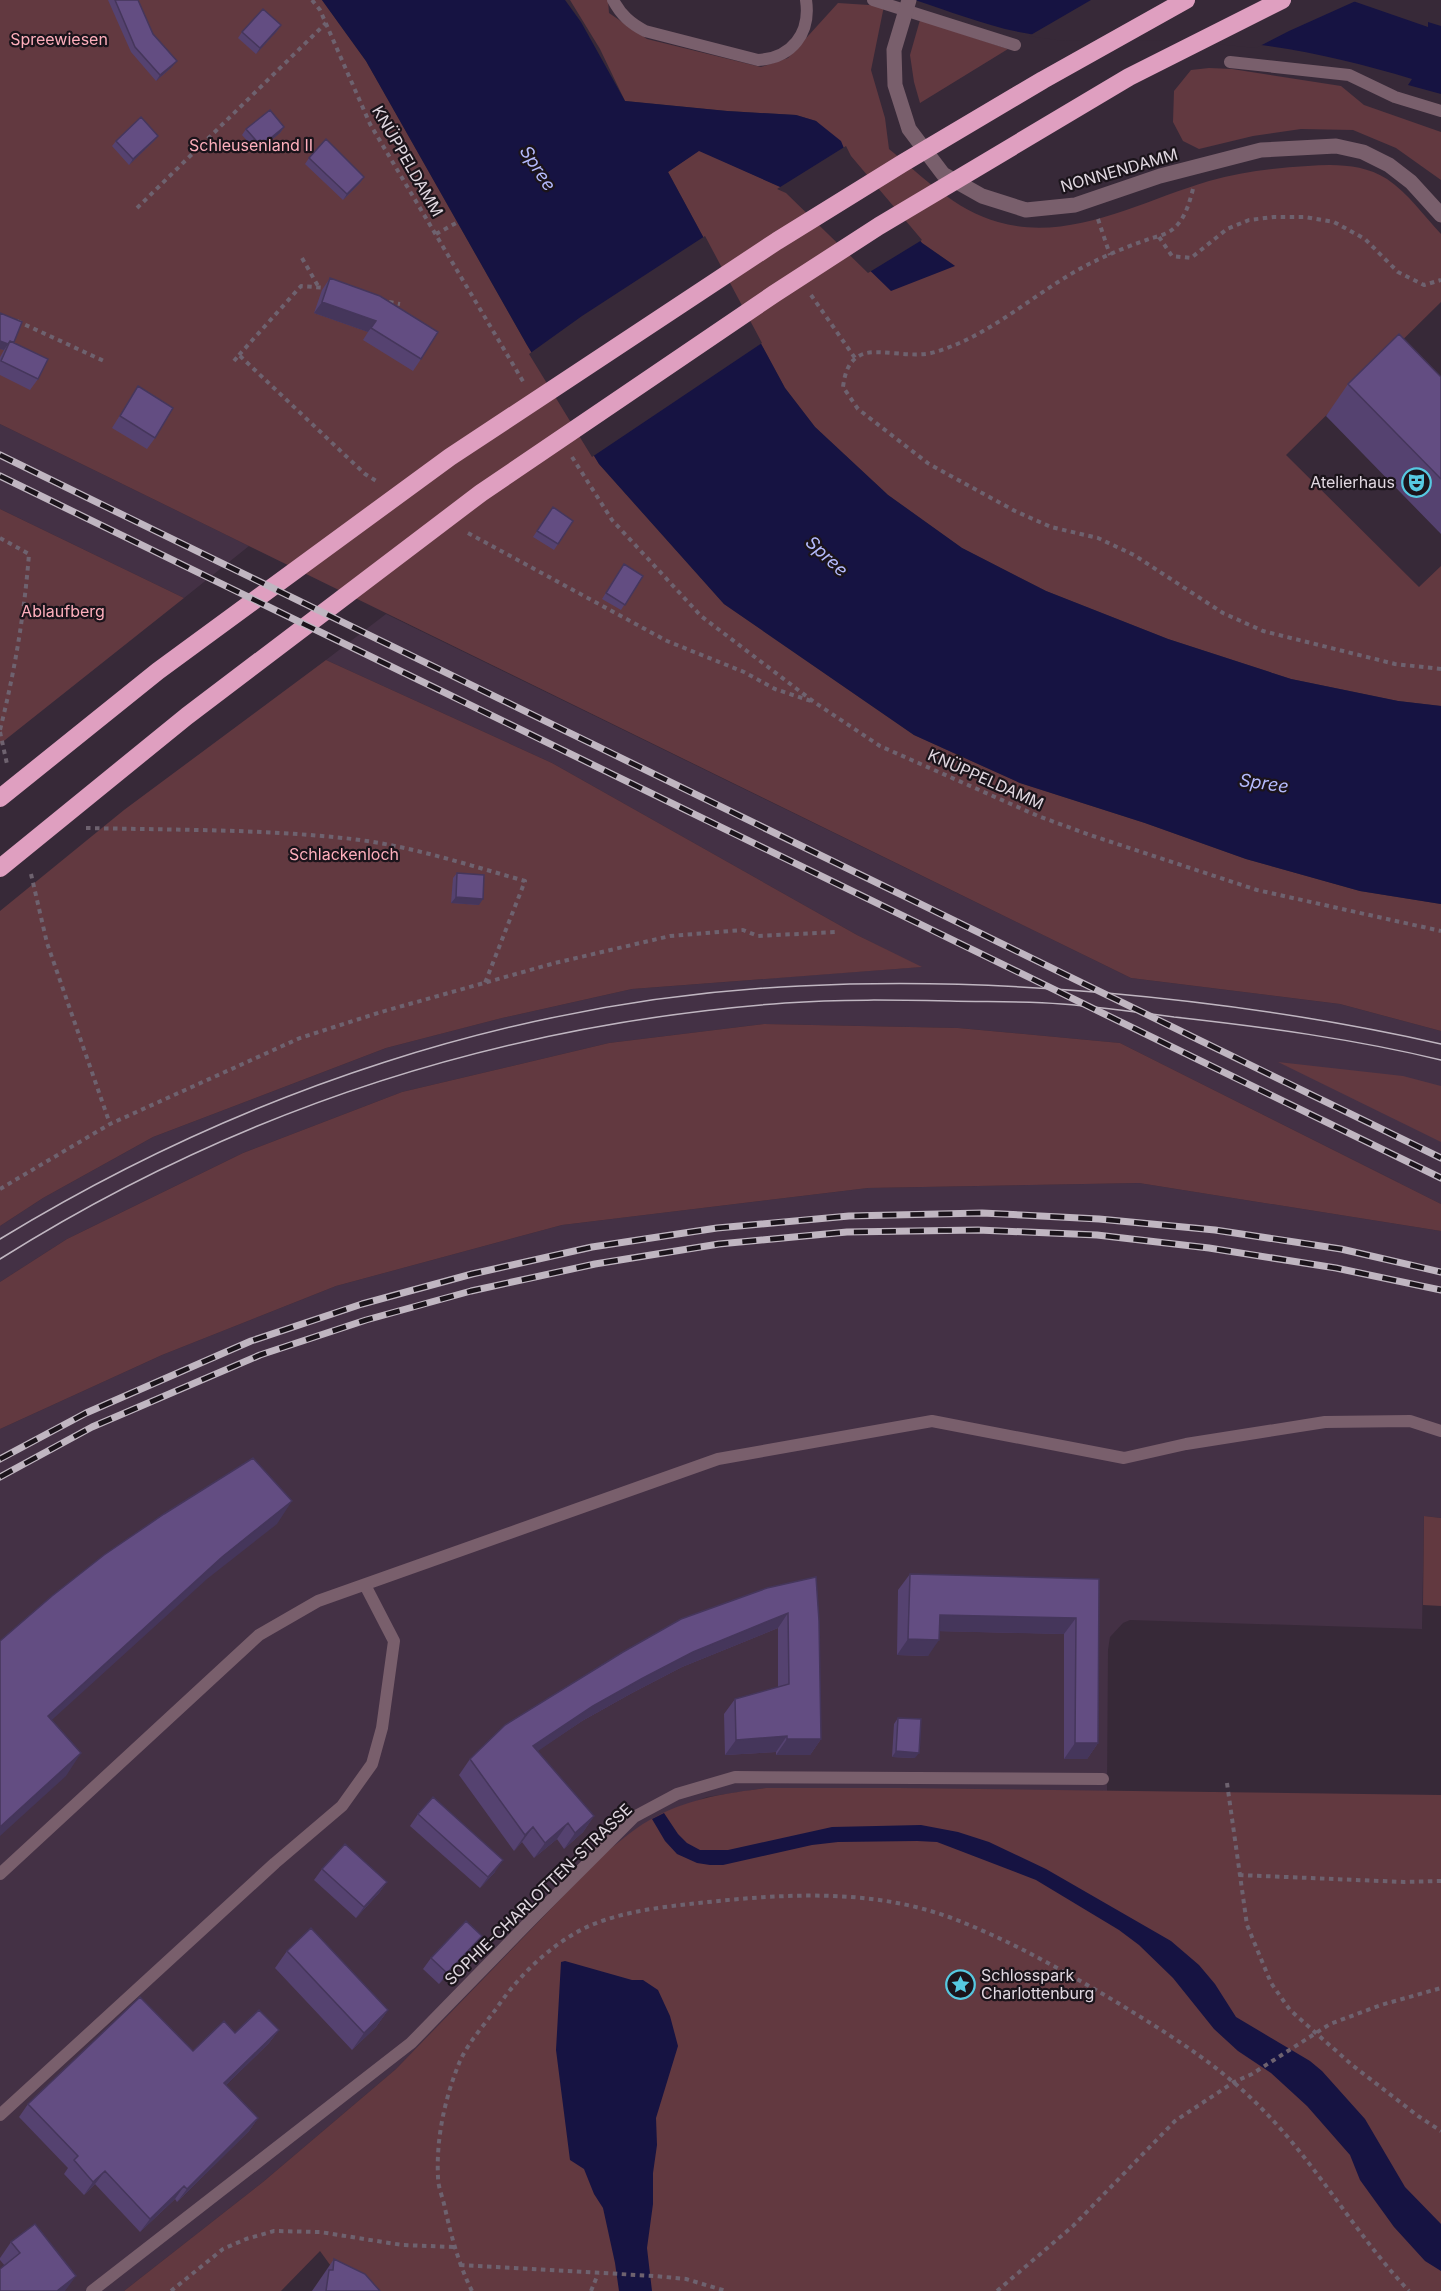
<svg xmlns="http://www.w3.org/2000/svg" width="1441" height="2291" viewBox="0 0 1441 2291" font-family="Inter,sans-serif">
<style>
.built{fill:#443145}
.green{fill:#623940}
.water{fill:#161342}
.pier{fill:#372938}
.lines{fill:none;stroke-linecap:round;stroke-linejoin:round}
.path{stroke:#6e626f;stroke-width:4;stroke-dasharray:4.5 4.5;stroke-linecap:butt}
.lane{stroke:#795f6c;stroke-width:12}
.street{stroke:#795f6c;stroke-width:15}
.highway{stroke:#df9fc0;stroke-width:18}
.tram{stroke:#c0b6c1;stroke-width:1.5}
.rail-casing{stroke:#c0b6c1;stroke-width:7}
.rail{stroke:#1b141b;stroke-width:4.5;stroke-dasharray:14;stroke-linecap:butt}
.wall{fill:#554270}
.shaded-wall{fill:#45365b}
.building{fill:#634d82;stroke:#45365b;stroke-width:1.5}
.labels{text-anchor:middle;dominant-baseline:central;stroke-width:4.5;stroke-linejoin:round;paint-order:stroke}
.park-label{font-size:16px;fill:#feafbc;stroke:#1b141b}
.street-label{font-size:16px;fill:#e1d8e1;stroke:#1b141b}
.poi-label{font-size:16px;fill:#e1d8e1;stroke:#1b141b;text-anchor:end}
.water-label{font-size:18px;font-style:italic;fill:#b4bafc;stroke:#1b141b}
</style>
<rect width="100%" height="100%" fill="#372938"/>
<path class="built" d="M0 424 249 546 184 598 0 509Z
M386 614 1131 978 1340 1004 1441 1031V1204L1120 1043 958 1028 764 1024 609 1043 402 1092 243 1153 67 1239 0 1282V1226L43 1198 153 1137 386 1048 502 1018 632 989 920 967 857 935 552 763 326 660Z
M1139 1183 1441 1231V1518L1424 1516 1422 1629 1130 1620 1123 1623 1110 1637 1108 1650 1107 1791 766 1788 707 1797 658 1816 603 1855 396 2069 263 2182 124 2291H0V1429L162 1355 336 1286 562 1225 868 1188Z"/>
<path class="green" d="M0 0H322L366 61 527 345 599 464 724 604 914 735 1020 783 1145 823 1246 859 1360 891 1441 904V1031L1340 1004 1131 978 0 424Z
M570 0H608L609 13 647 39 761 67 788 58 838 3 884 6 871 70 885 118 889 149C923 177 955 210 998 222 1069 243 1141 201 1209 181 1241 172 1274 168 1308 166 1335 164 1363 164 1387 179 1408 193 1424 216 1441 234V302L1286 455 1419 587 1441 566V706L1398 701 1291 679 1168 639 1046 591 962 548 888 495 815 427 785 388 668 172 699 150 955 266 922 243 816 121 796 115 727 111 625 101 600 49Z
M920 20 1008 49 920 103 914 82 910 55Z
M1209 68 1232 69 1341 86 1364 105 1441 132V180L1396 148 1353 130 1301 129 1253 136 1199 149 1183 141 1173 122 1174 91 1191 70Z
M0 509 184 598 0 744Z
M326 660 552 763 857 935 922 967 632 989 502 1018 386 1048 153 1137 43 1198 0 1226V911L124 810Z
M764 1024 958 1028 1120 1043 1441 1204V1231L1139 1183 868 1188 562 1225 336 1286 162 1355 0 1429V1282L67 1239 243 1153 402 1092 609 1043Z
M1278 1062 1403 1076 1441 1086V1142Z
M1424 1516 1441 1518V1606L1423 1605Z
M766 1788H898L1441 1795V2291H349L320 2251 281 2291H124L263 2182 396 2069 603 1855C620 1841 637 1826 657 1816 691 1798 729 1793 766 1788Z"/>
<path class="water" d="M322 0H565L581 22 625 101 727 111 796 115 816 121 841 141 848 158 922 243 955 266 891 291 787 190 699 151 668 172 785 388 815 427 888 495 962 548 1046 591 1168 639 1291 679 1398 701 1441 706V904L1360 891 1246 859 1145 823 1020 783 914 735 724 604 599 464 527 345 366 61Z
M915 0H1350L1428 27V22L1441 26V94L1408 85 1412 79C1338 56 1261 41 1184 38 1135 36 1086 39 1038 35 999 31 952 12 915 0Z
M664 1813 678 1834 687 1843 700 1850H728L832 1827 921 1825 958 1832 989 1842 1046 1869 1171 1941 1199 1965 1215 1984 1236 2017 1310 2061 1322 2071 1365 2119 1405 2187 1441 2224V2271L1425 2261 1394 2227 1360 2180 1350 2155 1307 2106 1271 2073 1238 2051 1214 2029 1173 1978 1139 1945 1119 1930 1036 1880 937 1842 917 1841 838 1842 812 1845 723 1865H710L697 1863 677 1854 665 1841 652 1819Z
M565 1961 632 1980H643L658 1990 670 2016 678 2046 656 2118 657 2145 653 2173V2204L647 2248 652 2291H619L615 2263 603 2208 594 2194 584 2169 570 2160 556 2050 561 1962Z"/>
<path class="pier" d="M1091 0H1358L1289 31 1256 48 1186 41 1056 40 1029 36Z
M846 146 851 156 922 240 868 273 786 193 777 189Z
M705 236 762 343 592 457 529 354 582 316Z"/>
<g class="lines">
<path class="path" d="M312 0 320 10 370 124 524 383
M1193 189C1189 204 1185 219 1173 229 1167 234 1159 236 1152 238 1131 245 1109 254 1089 264 1036 291 993 335 935 352 913 359 879 348 863 354 848 360 845 373 843 387L858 409 929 464 1015 511 1051 527 1098 538 1134 555 1223 613 1263 631 1395 664 1441 669
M137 208 326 23
M1098 219 1110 255
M436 234 456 223
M1159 237 1172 256 1191 258 1227 229 1249 220 1274 217H1305L1334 222 1365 239 1398 272 1424 285 1441 280
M302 258 318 286
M811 295 855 358
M389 302 400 304
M17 321 104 361
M239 355 301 286 326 288
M234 361 239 355 365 474 378 482
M572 457 612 520 701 616 814 702 880 746 1038 816 1090 835 1257 890 1441 931
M468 533 667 641 744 672 775 689 811 701
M0 538 29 554C24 616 15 670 0 730
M0 732 7 764
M86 828C172 830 258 829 343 838 405 844 465 864 525 881L485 983
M31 874 47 943 110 1124
M0 1189 110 1124 300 1038 381 1012 555 963 670 936 743 930 758 936 836 932
M1227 1783 1247 1925 1271 1983 1290 2010 1352 2065 1418 2116 1441 2131
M1239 1875 1404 1882 1441 1881
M460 2265 655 2276 686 2279 726 2291
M171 2291 223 2249 246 2239 274 2231 320 2232 402 2245 454 2247
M472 2291C458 2263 451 2235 444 2204 442 2196 438 2186 438 2177 436 2138 445 2097 460 2061 468 2043 484 2025 496 2009 519 1975 552 1943 589 1926 624 1911 662 1907 699 1903 782 1894 869 1888 949 1917 1008 1939 1064 1971 1118 2003 1170 2035 1221 2066 1264 2111 1318 2166 1356 2235 1409 2291
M591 2291 598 2274
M997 2291 1073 2226 1175 2121 1234 2082 1252 2074 1330 2024 1381 2005 1441 1988"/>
<path class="lane" d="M613 0C621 15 630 23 645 31L758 60C792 58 811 33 806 0
M873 0 1015 45
M1230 62 1349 75 1395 97 1441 111
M0 1874 259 1635 318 1601 718 1459 932 1421 1124 1458 1186 1444 1325 1422 1410 1421 1441 1431
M0 2115 275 1863 342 1806 372 1764 382 1728 394 1641 365 1585
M92 2291 411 2043 534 1917 634 1817 677 1794 735 1777 1103 1779"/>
<path class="street" d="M909 0 894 50 895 85 909 129 943 174 982 196 1026 210 1075 205 1160 176 1261 150 1336 146 1363 152 1389 165 1411 182 1441 215"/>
<path class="highway" d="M0 798 158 671 450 457 777 241 903 163 1043 80 1186 0
M0 868 187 716 481 493 774 294 879 226 1129 77 1282 0"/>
<path class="tram" d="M0 1239C241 1092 517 999 800 986 903 981 1005 984 1107 993 1219 1003 1331 1019 1441 1044
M0 1259C240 1108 502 1024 785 1003 840 999 895 1000 950 1001 987 1002 1025 1001 1062 1004 1100 1007 1137 1012 1174 1017 1264 1027 1354 1039 1441 1060"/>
<defs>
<path id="rail" d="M0 455 1441 1158
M0 476 1441 1178
M0 1459 86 1413 251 1341 362 1304 472 1274 592 1247 717 1228 849 1216 982 1213 1099 1219 1215 1230 1341 1249 1441 1272
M0 1477 92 1427 260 1355 366 1320 471 1291 595 1264 719 1244 847 1232 978 1230 1097 1235 1209 1248 1336 1268 1441 1290"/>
</defs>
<use href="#rail" class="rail-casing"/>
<use href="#rail" class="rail"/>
</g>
<path class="wall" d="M108 0H138L153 34 177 61 172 67 156 81 131 52Z
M281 25 277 31 256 54 238 38 242 32Z
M284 127 280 133 257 152 242 135 246 129Z
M158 136 154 141 129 165 112 146 116 141Z
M309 158 364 177 360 183 343 200 305 164Z
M330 278 421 359 413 371 363 340 368 332 314 313 322 290Z
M0 313 14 342 38 379 30 390 0 375V357L4 350 0 349Z
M1441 377V534L1326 416 1348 384Z
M138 386 155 438 147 449 112 428Z
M553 507 573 521 554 550 533 537Z
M624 564 643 576 621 610 602 599Z
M457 873 479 905 451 903 453 878Z
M910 1574 1099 1579 1098 1743 1087 1759H1064V1634L939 1631 928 1656 897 1655 898 1590Z
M816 1577 821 1739 810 1755H776V1752L725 1755 724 1714 735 1699 778 1687V1628L682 1667 632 1693 582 1721 537 1751 594 1816 583 1832 564 1849 557 1839 534 1858 522 1842 514 1851 459 1775 470 1759Z
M898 1718 915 1758 892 1757 894 1724Z
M418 1814 495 1872 480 1888 410 1826Z
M322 1869 387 1882 379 1893 356 1918 314 1880Z
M473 1948 439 1984 423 1969 431 1958Z
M287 1951 388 2010 376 2027 352 2050 275 1968Z
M279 2030 269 2043 226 2085 258 2118 249 2131 177 2202 175 2199 140 2232 95 2184 84 2195 64 2174 68 2168 19 2117 28 2104 193 2051 235 2033Z
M11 2242 65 2291 5 2266 0 2260V2258Z
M334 2259 380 2291H312Z"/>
<path class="shaded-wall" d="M281 25 277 31 256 54 260 48Z
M177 61 172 67 156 81 160 75Z
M284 127 280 133 257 152 261 146Z
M158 136 154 141 129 165 133 159Z
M364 177 360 183 343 200 347 194Z
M322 302 376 321 368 332 314 313Z
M0 341 8 344 4 350 0 349Z
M456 897 483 899 479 905 451 903Z
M292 1501 277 1524 207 1579 32 1738 48 1716 222 1557Z
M788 1613 778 1628 682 1667 632 1693 582 1721 522 1762 533 1746 593 1706 643 1678 693 1652Z
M940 1615 1076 1618 1064 1634 929 1631Z
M908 1639 939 1640 928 1656 897 1655Z
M787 1736 776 1752 725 1755 736 1740Z
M787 1739H821L810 1755H776Z
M1075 1743H1098L1087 1759H1064Z
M896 1751 919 1753 915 1758 892 1757Z
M81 1753 66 1776 0 1836V1827Z
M594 1816 583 1832 564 1849 575 1833Z
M568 1823 557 1839 534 1858 545 1843Z
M533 1827 522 1842 514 1851 525 1835Z
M503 1860 495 1872 480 1888 488 1877Z
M387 1882 379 1893 356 1918 364 1907Z
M482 1936 473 1948 439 1984 447 1973Z
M388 2010 376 2027 352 2050 364 2033Z
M279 2030 269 2043 215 2096 224 2083Z
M258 2118 249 2131 177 2202 187 2189Z
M105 2171 95 2184 84 2195 93 2182Z
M184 2186 175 2199 140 2232 150 2219Z
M76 2276 65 2291H57Z"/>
<path class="building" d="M115 0H138L153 34 177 61 160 75 135 47Z
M263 9 281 25 260 48 242 32Z
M270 110 284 127 261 146 246 129Z
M141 117 158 136 133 159 116 141Z
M326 139 364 177 347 194 309 158Z
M330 278 380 296 438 332 421 359 371 328 376 321 322 302Z
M0 313 22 322 14 342 10 341 8 344 0 341Z
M1399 334 1441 377V479L1348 384Z
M10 341 48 359 38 379 1 361Z
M138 386 173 408 155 438 120 416Z
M553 507 573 521 558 544 537 531Z
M624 564 643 576 625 605 606 593Z
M457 873 484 875 483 899 456 897Z
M253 1458 292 1501 222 1557 48 1716 81 1753 0 1827V1641L52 1596 104 1555 164 1514Z
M910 1574 1099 1579 1098 1743H1075L1076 1618 940 1615 939 1640 908 1639Z
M816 1577 819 1621 821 1739H787V1736L736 1740 735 1699 789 1684 788 1613 693 1652 643 1678 593 1706 533 1746 594 1816 575 1833 568 1823 545 1843 533 1827 525 1835 470 1759 505 1725 623 1652 681 1619 767 1588Z
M898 1718 921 1719 919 1753 896 1751Z
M433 1797 503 1860 488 1877 418 1814Z
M345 1844 387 1882 364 1907 322 1869Z
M466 1921 482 1936 447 1973 431 1958Z
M311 1928 388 2010 364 2033 287 1951Z
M140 1997 193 2051 224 2021 235 2033 259 2010 279 2030 224 2083 258 2118 187 2189 184 2186 150 2219 105 2171 93 2182 74 2160 78 2156 28 2104Z
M35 2224 76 2276 57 2291H0V2269L20 2253 11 2242Z
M334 2259 365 2274 380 2291H326L329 2270H333Z"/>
<defs>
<symbol id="theatre-ring" viewBox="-11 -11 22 22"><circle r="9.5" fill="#1b141b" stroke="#56c9e1" stroke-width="1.5"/><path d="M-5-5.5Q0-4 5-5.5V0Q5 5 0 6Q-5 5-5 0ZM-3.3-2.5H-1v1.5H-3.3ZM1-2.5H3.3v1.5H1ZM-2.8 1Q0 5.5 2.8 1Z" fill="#56c9e1"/></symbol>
<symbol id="sight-ring" viewBox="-11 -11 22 22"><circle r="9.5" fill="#1b141b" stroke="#56c9e1" stroke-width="1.5"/><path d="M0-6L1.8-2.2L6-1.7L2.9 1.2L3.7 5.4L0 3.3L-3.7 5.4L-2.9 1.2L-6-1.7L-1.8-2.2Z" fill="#56c9e1"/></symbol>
</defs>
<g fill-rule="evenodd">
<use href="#theatre-ring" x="1400" y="466" width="33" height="33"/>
<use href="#sight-ring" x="944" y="1968" width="33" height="33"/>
</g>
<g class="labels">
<g class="park-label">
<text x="59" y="39">Spreewiesen</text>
<text x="251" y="145">Schleusenland II</text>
<text x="63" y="611">Ablaufberg</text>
<text x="344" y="854">Schlackenloch</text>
</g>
<g class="street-label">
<text transform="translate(408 161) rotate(60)">KNÜPPELDAMM</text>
<text transform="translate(1119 170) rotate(-16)">NONNENDAMM</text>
<text transform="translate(986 779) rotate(24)">KNÜPPELDAMM</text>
<text transform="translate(538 1894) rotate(-44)">SOPHIE-CHARLOTTEN-STRASSE</text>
</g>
<g class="poi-label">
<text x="1395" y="482">Atelierhaus</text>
<text x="981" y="1975" text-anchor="start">Schlosspark<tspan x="981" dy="18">Charlottenburg</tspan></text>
</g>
<g class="water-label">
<text transform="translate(538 168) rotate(57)">Spree</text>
<text transform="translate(827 556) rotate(43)">Spree</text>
<text transform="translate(1264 783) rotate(8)">Spree</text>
</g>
</g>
</svg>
